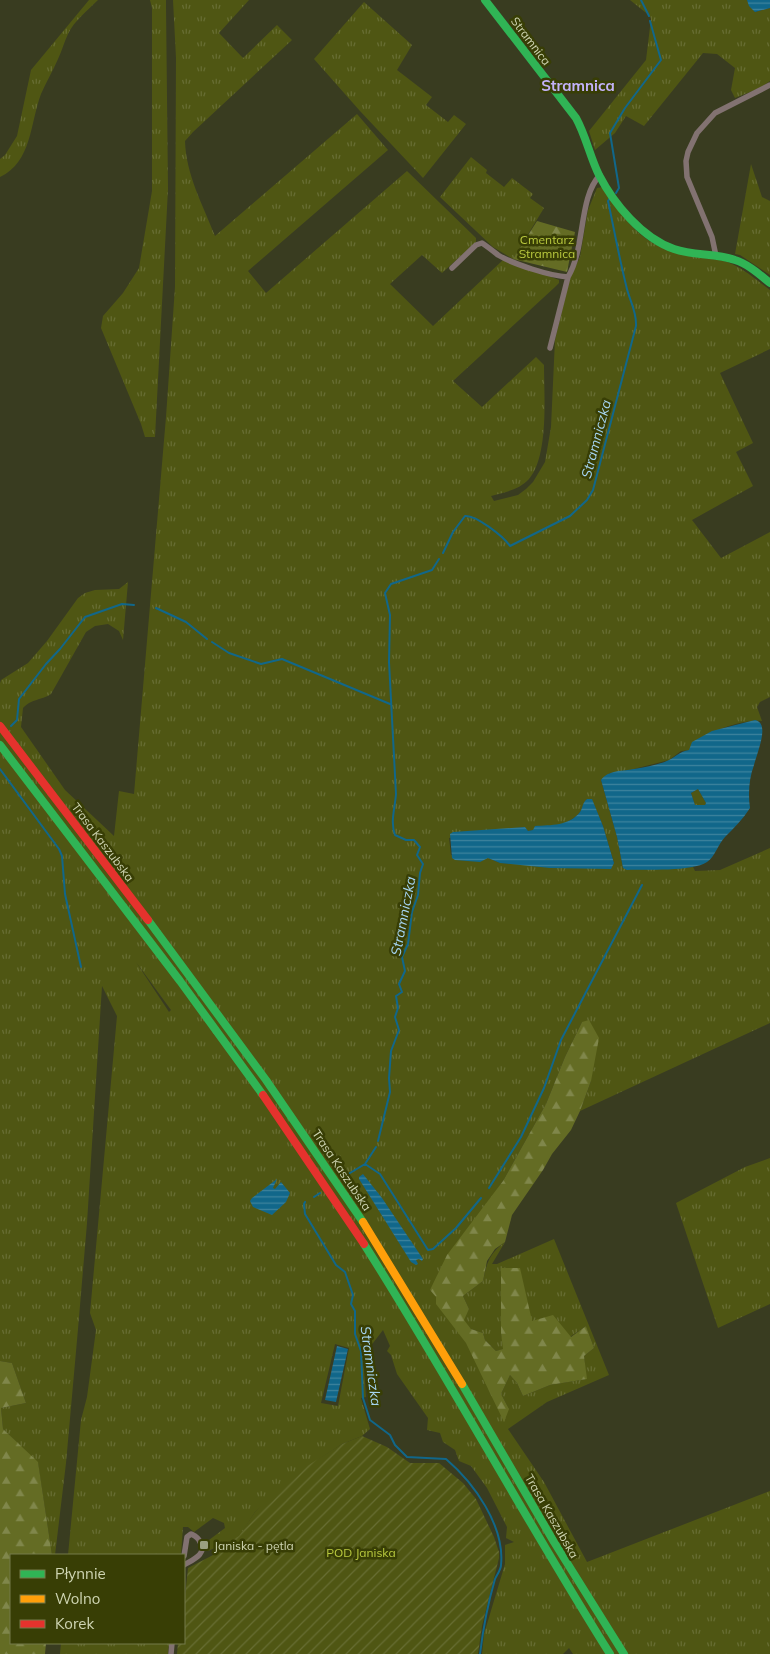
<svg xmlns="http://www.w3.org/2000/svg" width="770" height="1654" viewBox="0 0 770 1654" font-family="Mulish,sans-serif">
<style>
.grass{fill:url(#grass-tufts);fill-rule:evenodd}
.forest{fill:url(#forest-firs)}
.garden{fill:url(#garden-furrows)}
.water{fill:url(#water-rules);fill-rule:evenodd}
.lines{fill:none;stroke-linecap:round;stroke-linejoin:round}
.stream{stroke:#11678a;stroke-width:2}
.street{stroke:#827271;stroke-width:5.5}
.fast{stroke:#30b455;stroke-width:8}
.slow{stroke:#ff9f0a;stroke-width:8}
.jam{stroke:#e5322d;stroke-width:8}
.poi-dot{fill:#9a9f80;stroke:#383e05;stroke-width:2}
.labels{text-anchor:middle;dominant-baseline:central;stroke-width:5;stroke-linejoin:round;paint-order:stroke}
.street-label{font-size:12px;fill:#cfd5b3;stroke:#383e05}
.park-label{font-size:12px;fill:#baca3f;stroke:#383e05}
.poi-label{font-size:12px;fill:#cfd5b3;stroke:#383e05;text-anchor:start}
.water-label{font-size:14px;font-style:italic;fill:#a5d4f1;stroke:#383e05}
.quarter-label{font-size:15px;font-weight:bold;fill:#c3b2f8;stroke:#383e05}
</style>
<defs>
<pattern id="grass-tufts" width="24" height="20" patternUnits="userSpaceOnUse" patternTransform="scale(1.25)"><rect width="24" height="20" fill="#4f5613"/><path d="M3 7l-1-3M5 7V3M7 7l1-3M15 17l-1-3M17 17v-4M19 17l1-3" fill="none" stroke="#676d33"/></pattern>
<pattern id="forest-firs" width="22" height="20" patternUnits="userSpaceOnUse" patternTransform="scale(1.25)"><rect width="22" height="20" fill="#646c24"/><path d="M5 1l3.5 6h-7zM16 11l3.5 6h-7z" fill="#80874b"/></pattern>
<pattern id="garden-furrows" width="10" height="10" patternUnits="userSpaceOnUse" patternTransform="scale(1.25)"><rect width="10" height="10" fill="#4f5613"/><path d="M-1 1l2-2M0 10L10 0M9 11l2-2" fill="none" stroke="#676d33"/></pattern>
<pattern id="water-rules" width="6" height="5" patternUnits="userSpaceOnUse" patternTransform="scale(1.25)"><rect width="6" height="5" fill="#11678a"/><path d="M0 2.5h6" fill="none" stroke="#3e839d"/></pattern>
</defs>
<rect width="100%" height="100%" fill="#393c20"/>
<path class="grass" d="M89 0H98C88 10 74 21 68 34 64 42 62 51 58 59 53 71 46 82 41 94 30 123 32 162 0 177V159L5 155 17 136 31 70Z
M150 0H166V7L168 189 155 437H145L141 424 101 328 103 316 123 293 139 268 152 191V8Z
M173 0H249L219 33 243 58 277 25 292 40 193 132 185 141C186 175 203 205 215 236L357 114 388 150 248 271 266 293 407 171 476 238V242L442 273 422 255 390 284 433 326 504 259 559 280V283L555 287 453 381 482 407 536 357 544 365C544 394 549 456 529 479 519 490 505 492 491 496L494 501 518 495 526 489 533 482 545 462 551 427 555 340 570 278 580 257 588 210 597 188 603 187C628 225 643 247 690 256 703 259 720 258 732 264 745 270 758 281 770 290V349L720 373 753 443 736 452 753 486 692 520 721 558 770 532V697L760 702 757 707 762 721C741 719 711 732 693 742L690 750 681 751 669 760 622 772 610 773 601 780 617 837 623 868 669 869 693 867 695 871 720 870 770 848V1023L580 1111 591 1081 582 1022 565 1057 546 1104 503 1181 430 1290 469 1330 473 1357 509 1409 501 1394 510 1375 517 1383 523 1396 550 1385 586 1379 584 1356 594 1348 586 1326 570 1337 532 1322 501 1268V1333L504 1349 496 1351 485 1340 483 1333 471 1329 463 1320 469 1309 463 1296 483 1281C487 1262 489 1254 505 1242L492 1264H497L554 1239 609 1375 547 1402 508 1429 544 1482 587 1562 770 1491V1654H573L569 1648 563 1654H482L484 1634 505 1564V1545L514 1542 506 1538 507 1527 487 1488 471 1466 459 1461 455 1450 443 1442 440 1433 427 1430 428 1418 397 1374 391 1355 387 1351 390 1346 383 1330 363 1356 366 1397 361 1398 370 1429 362 1436 342 1444 299 1472 255 1512 239 1537 208 1551 206 1547 210 1544 209 1540 225 1528 224 1523 213 1518 194 1532 188 1527H183L181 1555H68L81 1420 87 1397 96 1330 90 1313 117 1016 102 986 87 1223 78 1329 66 1463 55 1555H52L38 1463 3 1429 1 1408 26 1403 12 1363 0 1361V683L1 680 28 663 47 641 78 598 85 593 95 590 119 589 128 582 123 640 119 631 108 624 95 626 86 632 51 694C40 701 33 698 23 708L21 727 65 790 114 836 119 791 134 794 166 417 175 287 176 58ZM587 799 592 800 603 826 614 863 519 864 500 863 488 858 451 855 449 838 524 827 528 831C544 829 569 826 580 812 583 808 583 803 587 799ZM136 962 171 1010 169 1012ZM335 1344 349 1348 338 1406 321 1403Z
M630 0H747L755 12 770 8V81L760 88 735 98 731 90 735 68 717 54 703 53 644 126 626 116 615 133 595 150 589 131 646 60 651 19 650 16Z
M364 2 412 45 397 70 432 97 426 105 448 122 454 115 466 124 423 178 360 111 314 59Z
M471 157 487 170 486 173 504 187 512 178 533 194 530 198 544 208 513 259 493 247 440 197Z
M751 164 762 197 770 201V275L740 255 735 254Z
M698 789 706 803 705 805H695L691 793Z
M770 1158V1304L718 1328 676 1203 745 1167Z
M61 1643H169L168 1654H60Z"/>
<path class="forest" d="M537 221 575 232 567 272 513 259Z
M589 1020 599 1038 591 1081 580 1111 571 1130 552 1154 543 1170 512 1215 505 1242 495 1249 487 1261 483 1281 463 1296 469 1309 464 1320 471 1329 483 1333 485 1340 496 1351 503 1349 501 1333V1268H520L532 1321 553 1315 571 1337 586 1326 594 1348 584 1356 587 1379 550 1385 523 1396 517 1383 510 1375 501 1394 509 1409 504 1422 466 1343 436 1304V1297L430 1290 447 1255 503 1181 546 1104 565 1057 582 1022Z
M0 1361 12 1363 26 1403 1 1408 3 1429 38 1462 52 1555H11V1643H46L45 1654H0Z"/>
<path class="garden" d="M362 1436 387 1447 410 1463H439L463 1483 476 1499 494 1537 499 1552V1558L482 1626 478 1654H177L178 1643H184V1606L188 1568 215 1554 216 1548 239 1536 255 1512 275 1491 299 1471 342 1444Z"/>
<path class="water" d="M747 0H770V8L755 12 749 6Z
M755 720C770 723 758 750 754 765 749 778 748 794 750 808 743 819 734 828 725 837 718 844 715 857 707 862 692 872 646 869 627 870L623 868 617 837 603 787 601 780C608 770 623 771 634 769 645 767 659 765 669 760 677 756 679 752 689 750L692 742 712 731ZM698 789 706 803 705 805H695L691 793Z
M587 799H592L603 826 614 863 611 869 550 868 500 863 488 858 480 862 455 860 452 858 450 834 453 832 525 827 528 831 533 830 535 826C551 825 569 826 580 812 583 808 582 803 587 799Z
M363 1174 382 1198 423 1259 422 1261 419 1259 416 1260 418 1264 416 1265 411 1262 359 1179V1177Z
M277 1179 273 1188 275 1189 281 1182 290 1193 286 1202 272 1215 253 1207 250 1201 252 1198Z
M337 1346 348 1349 336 1402 325 1400Z"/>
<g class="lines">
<path class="stream" d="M641 0 649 16
M616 193 619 188 610 133 625 108 661 60 650 21
M443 553 453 532 465 516C476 515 503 536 510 546L570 516 587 500 593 490 636 326C637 311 629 300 626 285 619 257 614 229 608 201L610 198
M156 608 186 622 207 639
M212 642 229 653 261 664 282 659 390 704
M11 726 17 720 19 699 46 664 60 649 85 617 122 604 134 605
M0 769 59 849 62 856 65 894 81 967
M378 1141 390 1092 389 1078 391 1051 399 1030 395 1017 398 1008 396 996 402 992 399 984 405 971 402 957 408 944 412 912 418 895 420 873 423 864 417 855 420 847 414 840H406L395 835C390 822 395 808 396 794L389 662 390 615 385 593 391 584 432 570 439 559
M365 1164 380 1174 428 1250 433 1249 456 1228 481 1198
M345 1176 365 1164 376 1147
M489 1188 521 1137 544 1088 561 1040 642 885
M314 1197 320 1193
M305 1202 304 1204 305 1214 336 1265 345 1272 353 1295 351 1304 355 1311V1334L361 1351 363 1398 370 1420 390 1435 395 1445 407 1457 446 1459C474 1483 505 1526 501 1565 501 1570 497 1574 495 1579 488 1603 483 1629 480 1654"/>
<path class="street" d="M716 256 712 237 687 177 686 161 688 152 697 133 715 113 770 85
M452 268 476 245 482 243C488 247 493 251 498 255 513 264 550 276 568 277 586 247 578 198 600 175
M550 348 568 277
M184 1556 187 1537 191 1534C195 1536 198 1537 200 1542 208 1554 192 1560 184 1565
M171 1654 172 1643"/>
<path class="fast" d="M485 0 576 118C586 136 590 157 599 175 614 204 642 238 674 249 694 256 715 253 735 260 748 264 759 274 770 283
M0 745 180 981 263 1095
M148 920 266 1080 363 1222
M364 1244C449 1378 525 1519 610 1654
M462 1384 554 1542 624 1654"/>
<path class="slow" d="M363 1222 462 1384"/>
<path class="jam" d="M0 726 148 920
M263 1095 364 1244"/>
</g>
<rect class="poi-dot" x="199" y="1540" width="10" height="10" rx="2.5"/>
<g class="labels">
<g class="street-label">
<text transform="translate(531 41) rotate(53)">Stramnica</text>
<text transform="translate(103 842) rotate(53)">Trasa Kaszubska</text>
<text transform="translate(342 1170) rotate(56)">Trasa Kaszubska</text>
<text transform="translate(552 1516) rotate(60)">Trasa Kaszubska</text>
</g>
<g class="park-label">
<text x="547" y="239">Cmentarz<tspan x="547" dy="14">Stramnica</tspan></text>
<text x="361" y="1552">POD Janiska</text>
</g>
<g class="poi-label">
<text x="214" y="1545">Janiska - pętla</text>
</g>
<g class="water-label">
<text transform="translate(596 439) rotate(-75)">Stramniczka</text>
<text transform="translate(403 916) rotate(-79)">Stramniczka</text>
<text transform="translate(371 1366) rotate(82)">Stramniczka</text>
</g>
<g class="quarter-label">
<text x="578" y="85">Stramnica</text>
</g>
</g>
<rect x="10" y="1554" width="175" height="90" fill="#383e05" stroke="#747a4b"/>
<rect x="20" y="1570" width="25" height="8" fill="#30b455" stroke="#747a4b"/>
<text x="55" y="1579" font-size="15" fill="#cfd5b3">Płynnie</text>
<rect x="20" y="1595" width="25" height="8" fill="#ff9f0a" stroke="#747a4b"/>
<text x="55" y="1604" font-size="15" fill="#cfd5b3">Wolno</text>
<rect x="20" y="1620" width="25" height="8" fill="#e5322d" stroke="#747a4b"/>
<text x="55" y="1629" font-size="15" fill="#cfd5b3">Korek</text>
</svg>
